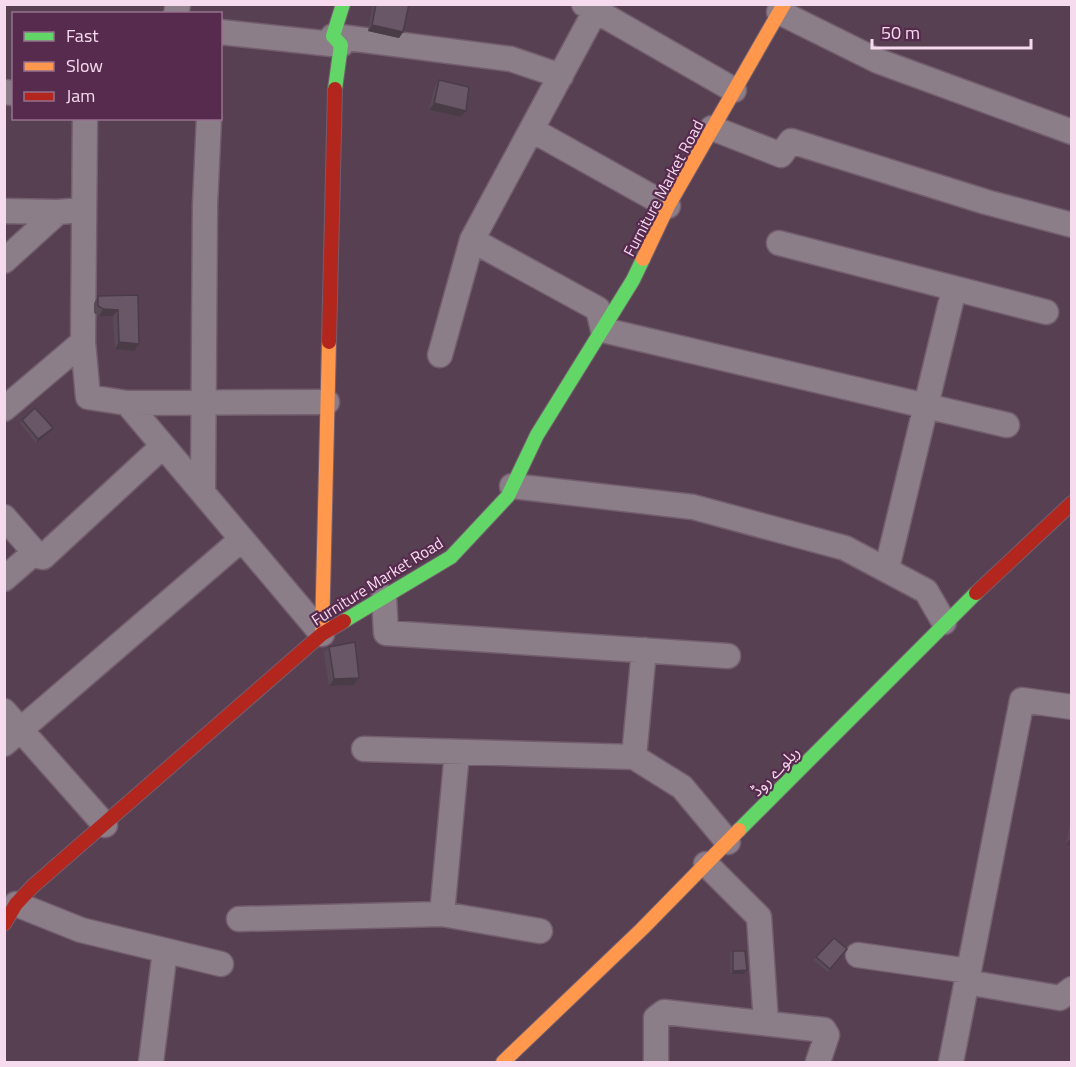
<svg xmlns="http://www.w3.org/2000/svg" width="1076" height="1067" viewBox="0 0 1076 1067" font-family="'Titillium Web','Noto Sans Arabic',sans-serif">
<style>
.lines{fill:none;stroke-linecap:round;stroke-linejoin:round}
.street-casing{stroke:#735e6e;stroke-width:27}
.fast-casing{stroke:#735e6e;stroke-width:16}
.slow-casing{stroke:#735e6e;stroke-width:16}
.jam-casing{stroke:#735e6e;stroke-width:16}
.street{stroke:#8c7e89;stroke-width:24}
.fast{stroke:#63d668;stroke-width:14}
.slow{stroke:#ff974d;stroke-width:14}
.jam{stroke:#b3261e;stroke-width:14}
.wall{fill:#5a4a58}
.shaded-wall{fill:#4a3c47}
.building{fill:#695666;stroke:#4a3c47;stroke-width:1.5}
.labels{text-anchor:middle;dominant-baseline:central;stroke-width:4.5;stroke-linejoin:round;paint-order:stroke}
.street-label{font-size:16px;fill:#f6dbef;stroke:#562b4e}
</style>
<rect width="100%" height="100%" fill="#584053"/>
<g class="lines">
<defs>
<path id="street" d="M584 4 734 90
M779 12 878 61 1072 132
M176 14 178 4
M220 32 341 45
M333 36 511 59 561 76
M4 92 14 93
M85 118 83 342 88 397 127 403 327 402
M712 128 781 155 791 141 986 202 1072 225
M532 130 668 206
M4 211 58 212
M472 240 598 309 603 330 1007 425
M779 243 1046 312
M4 261 58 212 84 210
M440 355 472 240 599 4
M127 403 322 634
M4 409 83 342
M512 486 693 507 845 548 926 591 944 622
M203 493 205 205 209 118
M4 517 38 556 43 557 163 446
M887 568 954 289
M4 579 35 552
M384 597 386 633 728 656
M4 711 105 825
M4 744 242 539
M364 749 634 757 682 787 728 842
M634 757 644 650
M706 864 759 917 766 1023
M16 904 81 930 221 964
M442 914 457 752
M239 919 442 914 540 931
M858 955 969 971
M966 982 1060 998 1072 989
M151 1062 165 951
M656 1062V1018L664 1012 824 1030 827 1035 818 1062
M951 1062 1022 700 1072 707"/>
<path id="fast" d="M335 89 341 45 333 36 343 4
M344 621 451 557 508 496 537 435 633 280 643 259
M739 830 976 593"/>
<path id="slow" d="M643 259 668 206 784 4
M322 634 329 342
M503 1062 642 929 739 830"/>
<path id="jam" d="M329 342 335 89
M976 593 1072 503
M4 924 16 904 33 886 322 634 344 621"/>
</defs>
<use href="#street" class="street-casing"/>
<use href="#fast" class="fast-casing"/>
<use href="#slow" class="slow-casing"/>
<use href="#jam" class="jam-casing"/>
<use href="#street" class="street"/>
<use href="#fast" class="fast"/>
<use href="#slow" class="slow"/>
<use href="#jam" class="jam"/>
</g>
<path class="wall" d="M373 4H409L403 32 399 38 368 31Z
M439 80 466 111 461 117 429 110 435 86Z
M138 295 139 344 134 351 115 349 113 316H99L94 313V303L98 296Z
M22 420 53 428 51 431 36 443 20 423Z
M329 647 359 678 354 685 329 686 324 653Z
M1071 819V846L1066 845Z
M847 949 828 972 813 960 816 957Z
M733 951 747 970 744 974H731L730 954Z"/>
<path class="shaded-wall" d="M372 25 403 32 399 38 368 31Z
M434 103 466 111 461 117 429 110Z
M103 309 118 310 113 316H99Z
M119 342 139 344 134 351 115 349Z
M53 428 51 431 36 443 38 439Z
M359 678 354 685 329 686 334 679Z
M1070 839H1071V846L1066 845Z
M747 970 744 974H731L733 971Z"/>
<path class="building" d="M376 4H409L403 32 372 25Z
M439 80 469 87 466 111 434 103Z
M138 295 139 344 119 342 118 310 103 309 98 306V296Z
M35 408 53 428 38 439 22 420Z
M355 642 359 678 334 679 329 647Z
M834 938 847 949 830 969 816 957Z
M733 951H745L747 970 733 971Z"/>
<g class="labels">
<g class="street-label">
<text transform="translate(663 188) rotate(-62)">Furniture Market Road</text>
<text transform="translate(377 581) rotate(-32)">Furniture Market Road</text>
<text transform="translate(775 771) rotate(-46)">ریلوے روڈ</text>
</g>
</g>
<rect width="1076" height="1067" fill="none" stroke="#f6dbef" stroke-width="12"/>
<rect x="12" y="12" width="210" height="108" fill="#562b4e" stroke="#96718e" stroke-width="1.5"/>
<rect x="24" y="32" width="30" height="9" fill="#63d668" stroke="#96718e" stroke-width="1.5"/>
<text x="66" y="42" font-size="18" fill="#f6dbef">Fast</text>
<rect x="24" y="62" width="30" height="9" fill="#ff974d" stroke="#96718e" stroke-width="1.5"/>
<text x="66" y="72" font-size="18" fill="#f6dbef">Slow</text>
<rect x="24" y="92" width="30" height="9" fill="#b3261e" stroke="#96718e" stroke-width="1.5"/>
<text x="66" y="102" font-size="18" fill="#f6dbef">Jam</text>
<path d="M872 39v9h159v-9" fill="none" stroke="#f6dbef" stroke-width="3"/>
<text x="881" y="39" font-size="18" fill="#f6dbef" stroke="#562b4e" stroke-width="4.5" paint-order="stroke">50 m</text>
</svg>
